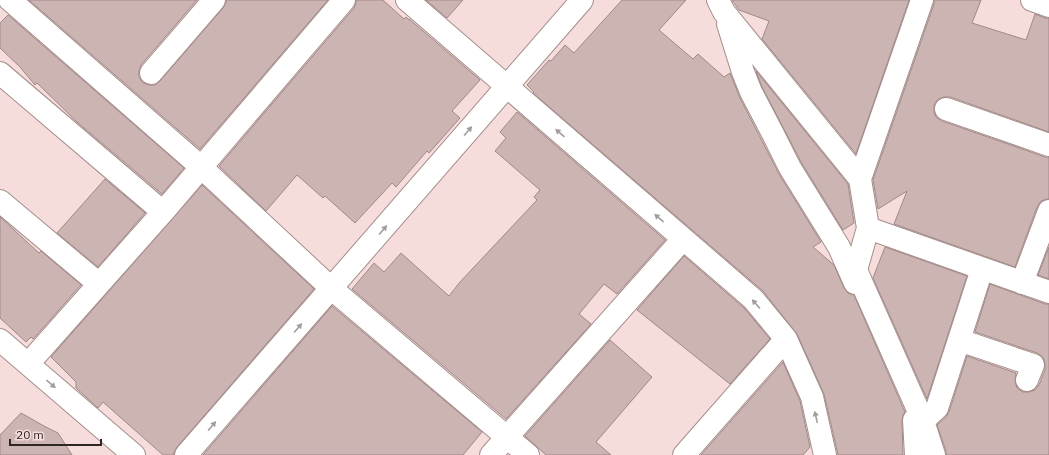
<svg xmlns="http://www.w3.org/2000/svg" width="1049" height="455" viewBox="0 0 1049 455" font-family="'IBM Plex Sans',sans-serif">
<style>
.building{fill:#ccb4b3;stroke:#9f8987}
.lines{fill:none;stroke-linecap:round;stroke-linejoin:round}
.minor-casing{stroke:#a48d8b;stroke-width:24}
.minor{stroke:#fff;stroke-width:22}
.oneway{fill:#a19d9d}
</style>
<rect width="100%" height="100%" fill="#f6dddb"/>
<path class="building" d="M29 0H197L141 65 139 71V77L143 83 149 85H155L160 81 223 8 226 3V0H328L200 149Z
M356 0H383L404 19 406 17 409 20V19L480 80 452 111 460 118 429 153 427 151 396 187 392 183 355 223 325 196 323 198 297 175 266 211 219 166 354 8 356 3Z
M426 0H463L447 18Z
M622 0H686L659 30 693 59 698 54 724 77 730 73 740 98 779 174 821 242 813 247 834 265 844 288 848 293 854 295 905 412 903 415 902 421 903 455H838L824 394 797 334 763 291 533 93 534 92 527 85 549 60 551 61 565 45 574 53Z
M732 0H909L856 154 762 39 769 21 739 10Z
M934 0H981L972 23 1026 40 1035 14 1045 18H1049V132L950 97H944L938 99 934 105V112L936 117 942 121 1045 157H1049V199H1047L1041 201 1037 207 1015 267 894 224 907 191 878 209 873 180 934 4Z
M8 15 184 168 162 194 77 122 37 83 35 85 20 67 0 48V23Z
M756 71 848 184 854 223 843 230 801 162 762 87Z
M517 112 665 240 617 294 604 284 579 314 591 324 506 419 352 289 374 263 384 272 401 253 449 296 460 282 537 200 534 197 540 190 495 151 506 138 500 132Z
M105 179 145 213 98 267 57 233Z
M202 185 314 289 177 447 174 452V455H163L103 402 98 408 86 397 76 388V382L51 357Z
M0 217 39 253 41 251 81 285 33 339 31 337 26 342 0 318Z
M885 247 967 276 927 399 873 278Z
M1049 247V279L1038 275Z
M684 256 744 308 770 339 730 384 637 310Z
M990 284 1045 304H1049V455H946V451L937 425 946 417 949 412 967 356 1016 373 1015 382 1017 388 1023 392H1029L1035 390 1039 385 1045 370V363L1043 357 1037 353 975 332Z
M332 306 482 432 463 455H203Z
M610 340 652 377 596 442 611 455H546L525 436Z
M783 362 800 401 810 447 803 455H701Z
M21 413 44 426 58 433 72 455H0V435Z"/>
<g class="lines">
<defs>
<path id="minor" d="M10 0 201 167 332 289 528 455
M407 0 753 299 786 339 812 397 825 455
M718 0 724 12 860 179 868 228 856 270 923 421 934 455
M1032 0 1049 6
M728 24 743 72 751 92 773 134 790 168 839 247 855 283
M0 73 163 212 344 0
M151 73 214 0
M946 109 1049 145
M860 179 922 0
M0 201 99 284
M868 228 1049 292
M1022 283 1049 211
M0 340 134 455
M959 340 1033 365 1027 380
M28 364 163 212
M914 420 916 455
M923 421 937 408 982 269
M186 455 582 0
M491 455 683 239
M684 455 786 339"/>
</defs>
<use href="#minor" class="minor-casing"/>
<use href="#minor" class="minor"/>
</g>
<defs><path id="oneway-solid" d="M-6-.8H1V-3.2L6.5 0L1 3.2V.8H-6Z"/></defs>
<g class="oneway">
<use href="#oneway-solid" transform="translate(468 131) rotate(-49)"/>
<use href="#oneway-solid" transform="translate(560 133) rotate(-139)"/>
<use href="#oneway-solid" transform="translate(659 218) rotate(-139)"/>
<use href="#oneway-solid" transform="translate(383 230) rotate(-49)"/>
<use href="#oneway-solid" transform="translate(756 304) rotate(-131)"/>
<use href="#oneway-solid" transform="translate(298 328) rotate(-49)"/>
<use href="#oneway-solid" transform="translate(51 384) rotate(41)"/>
<use href="#oneway-solid" transform="translate(816 417) rotate(-103)"/>
<use href="#oneway-solid" transform="translate(212 426) rotate(-49)"/>
</g>
<path d="M10 439v6h91v-6" fill="none" stroke="#2f2525" stroke-width="2"/>
<text x="16" y="439" font-size="12" fill="#2f2525" stroke="#f6dddb" stroke-width="3" paint-order="stroke">20 m</text>
</svg>
